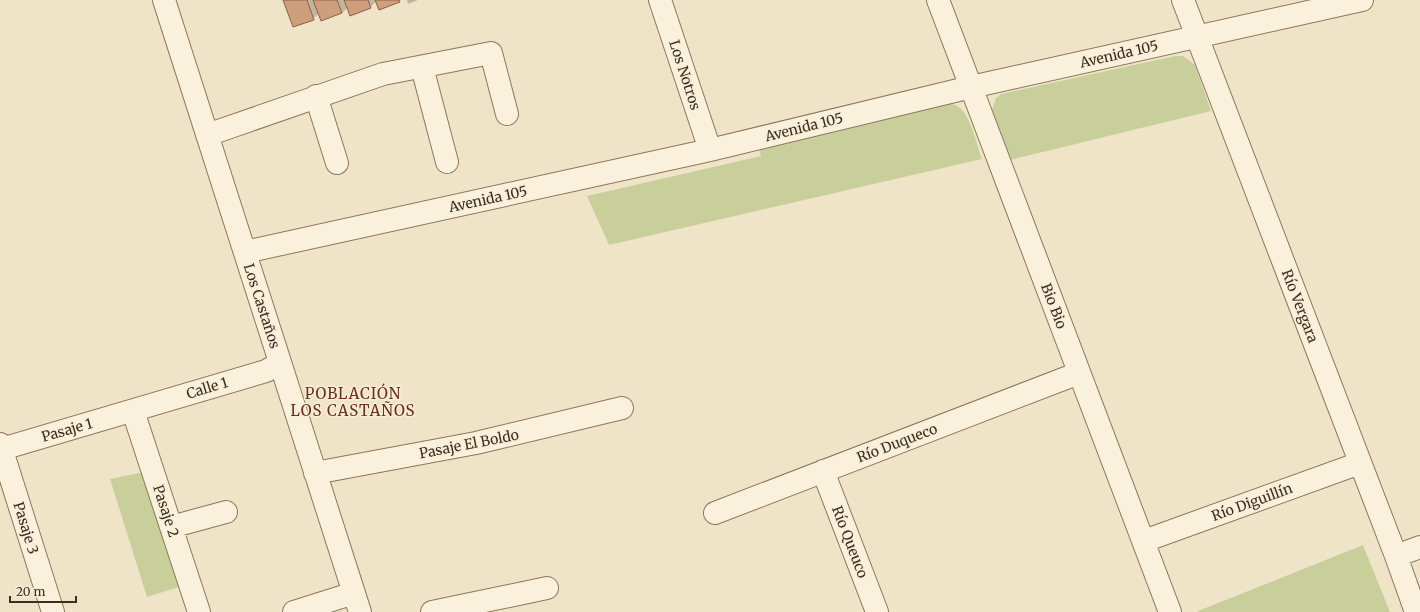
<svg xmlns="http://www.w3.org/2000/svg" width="1420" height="612" viewBox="0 0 1420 612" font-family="Merriweather,serif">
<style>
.green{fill:#c9cf9b}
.shadow{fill:#0003}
.building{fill:#cf9f7d;stroke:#8d5f41}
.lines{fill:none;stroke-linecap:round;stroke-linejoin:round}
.minor-casing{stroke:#8d765c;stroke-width:24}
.minor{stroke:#faf1dc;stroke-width:22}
.labels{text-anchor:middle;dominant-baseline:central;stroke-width:3;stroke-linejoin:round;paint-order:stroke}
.street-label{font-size:14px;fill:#3d2e20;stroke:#f7eed8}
.neighbourhood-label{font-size:15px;letter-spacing:1px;fill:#6b2e1e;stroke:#f7eed8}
</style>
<rect width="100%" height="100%" fill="#f0e4c8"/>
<path class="green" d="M1175 56H1183L1195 65 1211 111 1010 160 992 110 996 98 1001 94Z
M938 104C945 104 951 103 957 106 970 112 977 146 982 159L609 245 587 196 761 156 759 149Z
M144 472 182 586 147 597 110 479Z
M1363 545 1390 612H1198V611Z"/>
<path class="shadow" d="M284 0H401L399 1H377L370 7H348L342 13H319L313 19Z
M407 0H418L408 4Z"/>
<path class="building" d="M283 0H307L314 20 293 27Z
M313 0H337L342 13 321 21Z
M344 0H368L371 8 350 16Z
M375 0H399L400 2 379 10Z"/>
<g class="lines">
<defs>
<path id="minor" d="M164 0 360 612
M660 0 710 150
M938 0 1170 612
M1183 0 1396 556 1416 612
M422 67 447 162
M316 96 337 163
M207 135 383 74 491 53 507 114
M245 252 710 150 971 87 1362 0
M133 411 199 612
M0 444 53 612
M2 449 266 371 280 363
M823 471 877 612
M315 473 476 443 622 408
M715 513 1079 373
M171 527 226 512
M1144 541 1360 463
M1396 556 1420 547
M294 612 354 593
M432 612 547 588"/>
</defs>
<use href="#minor" class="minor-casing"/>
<use href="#minor" class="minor"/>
</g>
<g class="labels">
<g class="street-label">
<text transform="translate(1119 54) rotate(-13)">Avenida 105</text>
<text transform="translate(685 75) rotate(72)">Los Notros</text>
<text transform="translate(804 127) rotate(-14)">Avenida 105</text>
<text transform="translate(488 199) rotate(-12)">Avenida 105</text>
<text transform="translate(262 306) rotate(72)">Los Castaños</text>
<text transform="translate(1054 306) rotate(69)">Bio Bio</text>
<text transform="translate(1300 306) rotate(69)">Río Vergara</text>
<text transform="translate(207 388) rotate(-17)">Calle 1</text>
<text transform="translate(67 430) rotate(-16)">Pasaje 1</text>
<text transform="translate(897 443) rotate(-21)">Río Duqueco</text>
<text transform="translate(469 444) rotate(-11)">Pasaje El Boldo</text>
<text transform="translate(1252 502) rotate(-20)">Río Diguillín</text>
<text transform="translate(166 511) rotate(72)">Pasaje 2</text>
<text transform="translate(26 528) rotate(73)">Pasaje 3</text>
<text transform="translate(850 542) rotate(69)">Río Queuco</text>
</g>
<g class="neighbourhood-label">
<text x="353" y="393">POBLACIÓN<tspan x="353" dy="17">LOS CASTAÑOS</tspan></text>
</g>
</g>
<path d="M10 596v6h66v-6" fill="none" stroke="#3d2e20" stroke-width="2"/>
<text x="16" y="596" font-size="12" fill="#3d2e20" stroke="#f7eed8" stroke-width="3" paint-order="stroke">20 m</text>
</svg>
